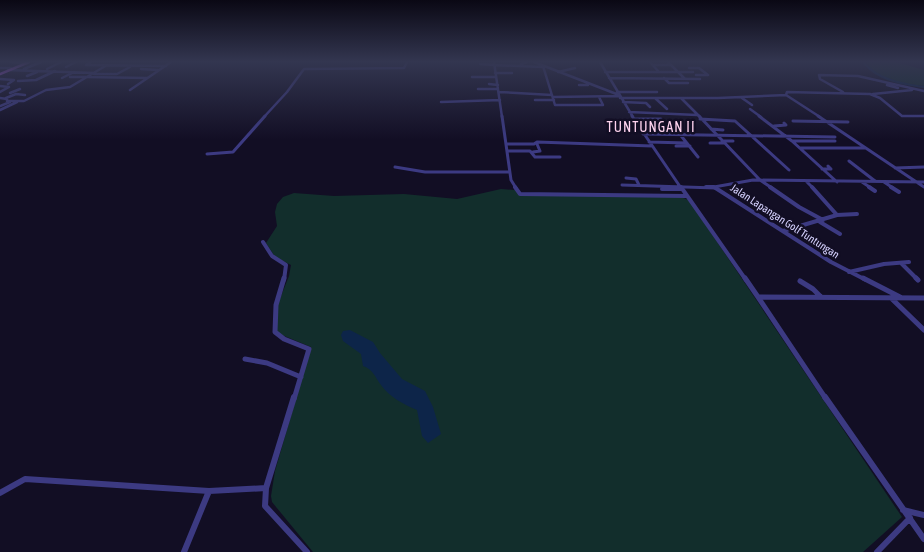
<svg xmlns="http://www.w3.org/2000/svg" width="924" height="552" viewBox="0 0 924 552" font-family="'Asap Condensed',sans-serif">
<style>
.green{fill:#122e2c}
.water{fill:#0d2549}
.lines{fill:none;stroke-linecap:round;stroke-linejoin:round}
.river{fill:#0d2549;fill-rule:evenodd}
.minor-far4{stroke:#3c3a82;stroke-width:2.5}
.minor-far3{stroke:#3c3a82;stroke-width:3}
.minor-far2{stroke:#3c3a82;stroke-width:4}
.minor-far1{stroke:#3c3a82;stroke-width:5}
.minor{stroke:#3c3a82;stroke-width:6}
.major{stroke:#bf5afd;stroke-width:2.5}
.labels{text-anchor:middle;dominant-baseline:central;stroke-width:5;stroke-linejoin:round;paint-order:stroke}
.far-street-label{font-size:11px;fill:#d6d2ff;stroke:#120e24}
.far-quarter-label{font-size:14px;letter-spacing:1px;fill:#ffd4ef;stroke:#120e24}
</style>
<rect width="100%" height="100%" fill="#120e24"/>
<path class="green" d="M866 62H896L924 70V86C905 84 877 80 866 62Z
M501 189 515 190 521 195 680 197 689 200 902 517 863 552H313L272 502 271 496 275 471 311 347 277 333V306L289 276 291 265 275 257 266 243 277 226 275 212 277 204 283 197 294 193 334 196 404 194 457 199Z"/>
<path class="water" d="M350 330 373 342 380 353 402 379 425 391 433 407 441 434 428 443 422 436 417 410C405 405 389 397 381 385 374 376 374 370 363 366L361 354 343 341 341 335 343 331Z"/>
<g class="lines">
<path class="river" d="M862 62H865C878 79 904 83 924 86V88C902 85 876 81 862 62Z"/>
<path class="minor-far4" d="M11 62 28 63
M91 62 86 65 166 66
M494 62 502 117
M534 62 619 95
M600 62 633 117
M650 62 659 72
M668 62 685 79
M480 64 494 65
M521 64 527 62
M494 65 543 67
M653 65H671
M543 66 555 105H603L599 97
M66 67 76 62
M0 68H11
M689 68H699L708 75
M24 69 41 62
M47 69 61 62
M141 69 158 70
M8 70 95 73
M558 72 575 68
M605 72H693
M495 73H512
M94 74H117L130 67
M696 75H708
M27 76 37 72
M70 77H87
M88 77 147 78
M472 77H496
M62 78 74 72
M609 78 700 79
M664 78 669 83H688
M0 79 14 80 8 84
M18 81 36 80 55 71
M489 84 498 85
M579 85H588
M887 85 898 88
M0 86 9 87 0 92
M478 89H498
M130 90 171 62
M499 92 552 95
M617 92H657
M843 92 820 79 819 75 858 76 924 91
M10 93 20 89
M873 94 912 90
M786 95 820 117
M553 97 619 96
M0 98 7 99V101H24L46 90 70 87 107 65
M6 98 16 94 25 95
M620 98H718L786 95 787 92 870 94 880 98 902 116H924
M655 98 667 109
M681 98 700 117
M742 98 752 105
M535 100H554
M441 102 500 100
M623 102 646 103 650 107
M0 106 10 102
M750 109 761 117
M0 110 17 102
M629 112 697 115
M264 117 287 92 304 69 404 68 407 62"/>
<path class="minor-far3" d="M502 116 511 180 516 188
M632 116 681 188
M699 116 760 180 772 188
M759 116 792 141 837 182
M818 116 924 187
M634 119H661
M700 119 735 121 789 170
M793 121 848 122
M670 122 698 157
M774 126 786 125 784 123
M711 129 723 130
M643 134 835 137
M722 141H733
M792 141H835
M649 142 687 143
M710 143H724
M506 144H534L537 142 652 146
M676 146H690
M800 148H865
M507 151H530L535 157H560
M533 152 540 151 537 144
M207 154 233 152 265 116
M849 161 875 181
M395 167 425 172H510
M895 168 924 167
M822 169H831L828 166
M626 178 636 179 639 185
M806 181 813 188
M862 182 871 188
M884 182 893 188
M622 185 716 188
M714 187 753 180 924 182"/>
<path class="minor-far2" d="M515 187 520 194 686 196
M681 187 746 280
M706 187H714L831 262 866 280
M770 187 799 207 823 220
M869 187 875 191
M891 187 899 192
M662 189H680
M837 215 857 214
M820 222 840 234
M783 231 837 215 812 187
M263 242 272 256 286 265 284 280
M901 263 918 280
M849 272 884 264 909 262"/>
<path class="minor-far1" d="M284 278 276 305 275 332 284 339 309 349 294 399
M745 278 758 297
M863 278 900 297
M916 278 918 280
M800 281 813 289 821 297
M891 298 924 330
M245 359 267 363 301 377
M826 399 758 297 924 298"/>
<path class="minor" d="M825 397 924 539
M266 488 265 506 307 552
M0 493 25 479 209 491 266 488 294 397
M903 510 924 515
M184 552 209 491
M877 552 910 518"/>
<path class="major" d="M0 74 29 62"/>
</g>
<linearGradient id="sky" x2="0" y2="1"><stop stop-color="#0a0814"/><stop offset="0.44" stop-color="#333650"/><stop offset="1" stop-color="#333650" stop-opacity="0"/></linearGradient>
<rect width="924" height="140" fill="url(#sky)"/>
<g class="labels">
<g class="far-street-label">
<text transform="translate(785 221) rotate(33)">Jalan Lapangan Golf Tuntungan</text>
</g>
<g class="far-quarter-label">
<text x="651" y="127">TUNTUNGAN II</text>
</g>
</g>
</svg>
